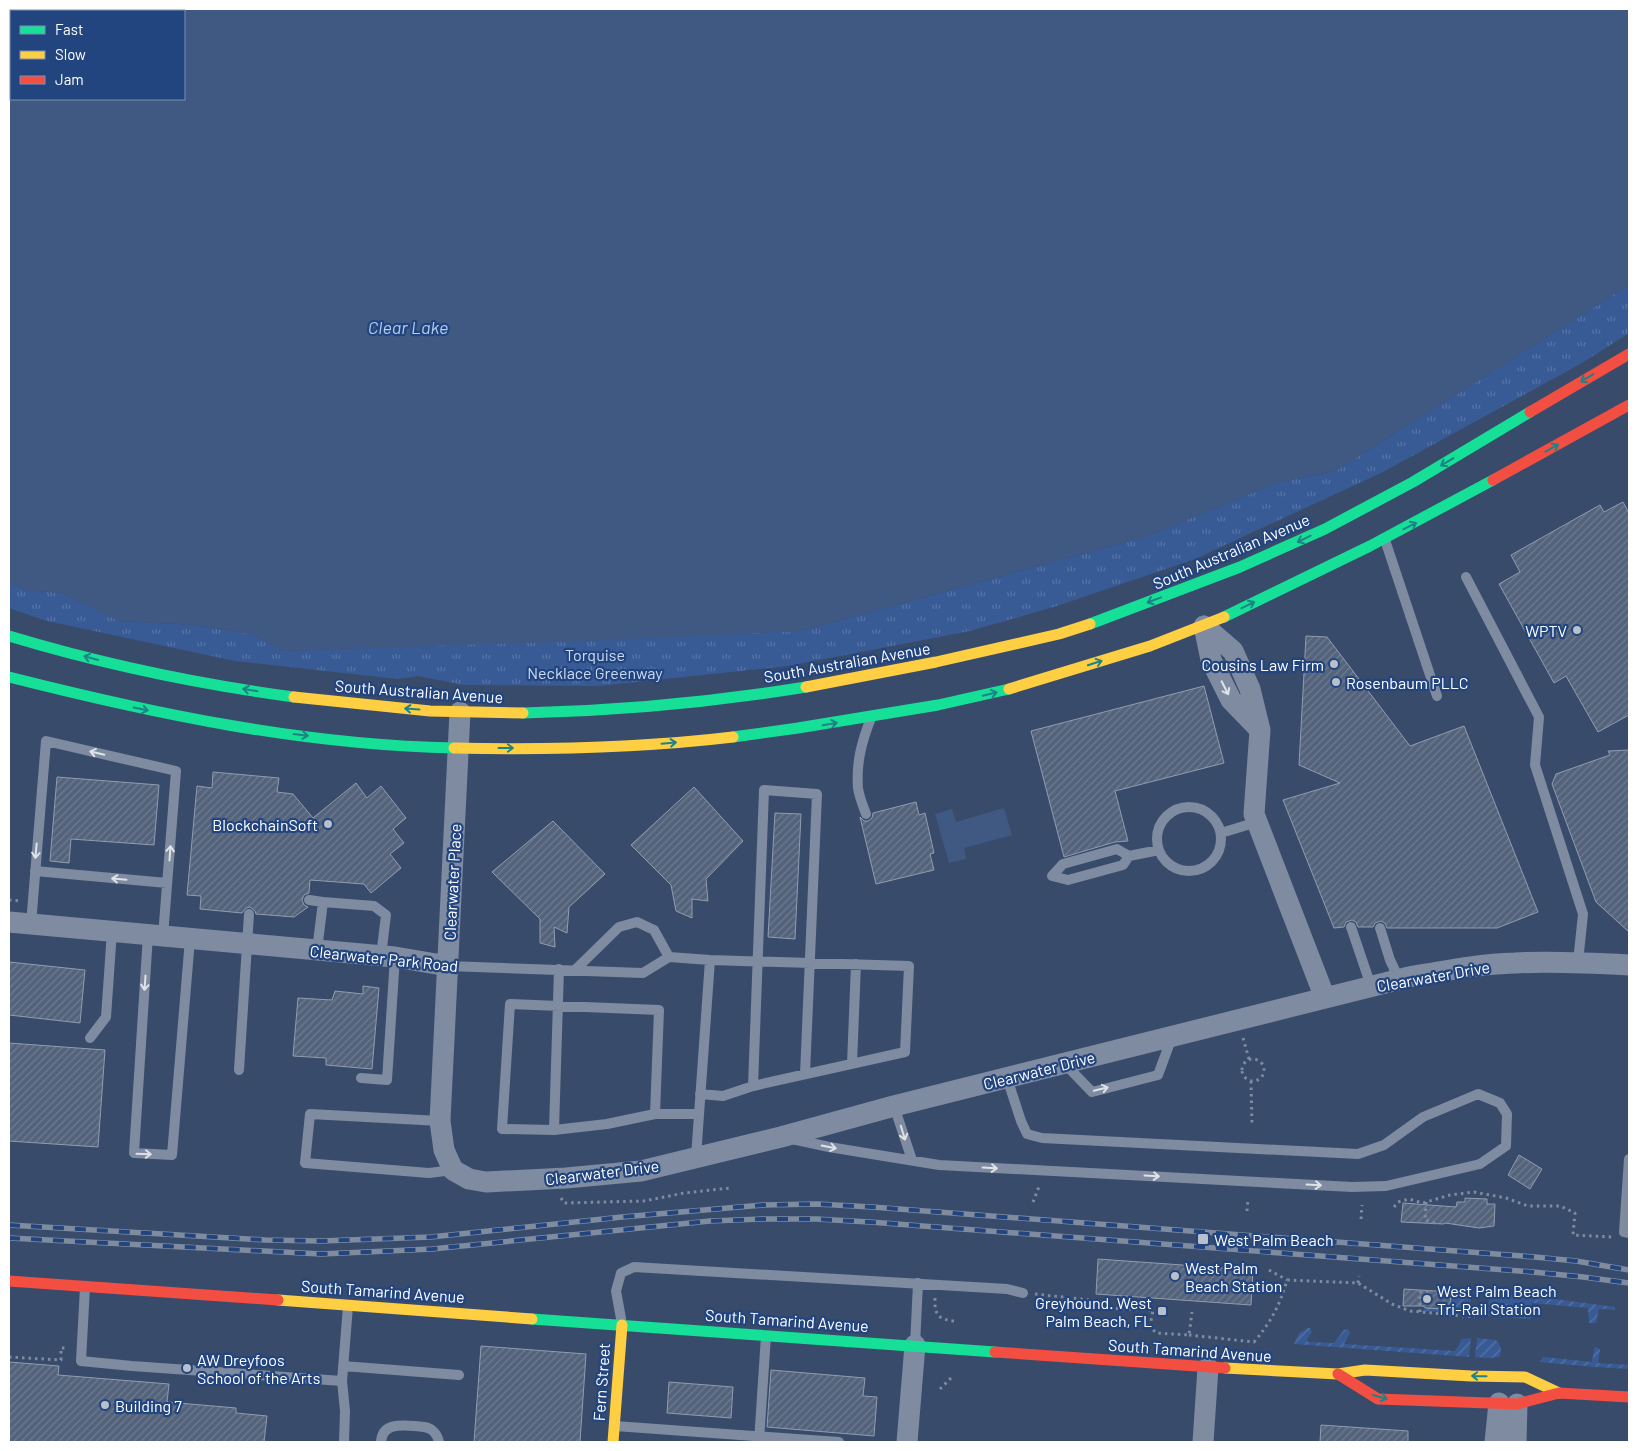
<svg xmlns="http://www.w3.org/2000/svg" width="1638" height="1451" viewBox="0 0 1638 1451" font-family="Barlow,sans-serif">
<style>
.grass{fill:url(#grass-tufts)}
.garden{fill:url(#garden-furrows)}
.water{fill:#405982;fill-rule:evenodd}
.building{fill:url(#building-hatch);stroke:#919caf}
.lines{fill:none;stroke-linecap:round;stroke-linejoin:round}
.path{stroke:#7e8ba0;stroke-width:3;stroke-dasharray:2.5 4;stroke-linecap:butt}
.lane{stroke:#7e8ba0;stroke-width:10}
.street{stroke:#7e8ba0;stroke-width:21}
.fast{stroke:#16e098;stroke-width:11}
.slow{stroke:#ffcf43;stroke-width:11}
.jam{stroke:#f24e42;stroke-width:11}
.rail-casing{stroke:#7f8ca0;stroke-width:5.5}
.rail{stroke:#23457f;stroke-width:4;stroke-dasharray:11;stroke-linecap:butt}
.oneway{stroke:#1e8389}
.oneway2{stroke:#dfe2e7}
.poi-dot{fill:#b9c0cb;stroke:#23457f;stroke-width:2}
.labels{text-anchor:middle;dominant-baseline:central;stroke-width:4.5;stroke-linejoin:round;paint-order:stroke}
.street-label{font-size:16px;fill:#fff;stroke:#23457f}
.poi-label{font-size:16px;fill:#fff;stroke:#23457f;text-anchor:start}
.park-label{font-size:16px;fill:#cddcf5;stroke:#23457f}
.water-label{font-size:18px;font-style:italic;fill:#b5cbee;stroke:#23457f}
</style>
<defs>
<pattern id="grass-tufts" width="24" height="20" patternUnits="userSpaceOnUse" patternTransform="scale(1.25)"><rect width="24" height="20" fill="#385b96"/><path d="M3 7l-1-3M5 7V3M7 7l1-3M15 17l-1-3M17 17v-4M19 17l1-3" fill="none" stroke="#5674a6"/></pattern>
<pattern id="garden-furrows" width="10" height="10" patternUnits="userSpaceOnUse" patternTransform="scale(1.25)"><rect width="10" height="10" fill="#385b96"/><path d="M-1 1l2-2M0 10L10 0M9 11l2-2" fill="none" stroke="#5674a6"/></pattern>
<pattern id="building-hatch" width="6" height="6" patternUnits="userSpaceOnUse" patternTransform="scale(1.25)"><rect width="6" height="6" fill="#54637c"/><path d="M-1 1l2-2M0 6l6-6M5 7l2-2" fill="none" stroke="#6e7a90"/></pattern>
</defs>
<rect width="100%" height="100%" fill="#384b6a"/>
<path class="grass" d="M1629 285V333L1582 363 1383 472 1195 559 1054 607 970 631 788 666 598 686 464 685 418 676 398 679 235 661 47 621 9 608V583L27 590 62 593 119 621 196 625 252 634 284 651 801 631 1147 536 1276 483 1335 471Z
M1489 1293 1532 1296 1531 1319 1488 1316Z"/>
<path class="garden" d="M1451 1290 1471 1291 1470 1311 1468 1314 1424 1311V1307L1440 1309 1441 1306H1450Z
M1532 1296 1615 1307V1310L1599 1309 1596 1323H1589L1588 1308 1532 1303Z
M1308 1328H1310L1312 1332 1307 1339 1308 1342 1334 1343 1344 1330 1348 1329 1350 1333 1344 1344 1455 1351 1462 1339 1471 1338 1469 1357 1294 1344 1299 1333Z
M1477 1338 1496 1340 1501 1347 1500 1357 1489 1358 1475 1357Z
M1595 1347 1598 1348 1600 1350 1598 1363 1629 1365V1369L1595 1367 1539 1362 1544 1357 1592 1362 1594 1349Z"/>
<path class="water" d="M9 9H1629V285L1335 471 1276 483 1147 536 801 631 580 641 284 651 252 634 196 625 119 621 62 593 27 590 9 583ZM11 11H184V99H11Z
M1004 808 1012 835 964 848 966 859 949 863 935 814 952 809 956 822Z"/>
<path class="building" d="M1623 502 1629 513V715L1598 732 1566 676 1554 683 1499 584 1520 572 1511 555 1600 505 1604 512Z
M1306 636 1327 637 1410 746 1464 726 1538 912 1497 928H1387L1385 923 1381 921 1375 923 1373 927H1358L1356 922 1352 920 1346 922 1344 927 1334 928 1283 800 1340 783 1299 765Z
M1204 686 1224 763 1115 791 1128 841 1115 842 1064 857 1031 731Z
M1629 750V932L1596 902 1552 784 1556 774 1610 755 1608 751Z
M213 772 279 778 277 792 293 794 313 818 356 783 367 798 381 786 406 818 393 829 404 843 390 854 401 868 371 893 364 884 310 880 309 893 304 895 302 900 304 905 308 907 294 917 256 914 255 911 250 907 246 908 242 913 200 909 201 896 187 895 197 786 212 788Z
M57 777 159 785 154 845 71 839 69 863 50 861Z
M694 787 743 841 706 879 708 901 692 899V918L676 911 671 885 631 845Z
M916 802 919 815 925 813 934 853 930 854 934 870 876 884 860 817 864 821H868L872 818 873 813Z
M775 813 801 814 795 939 768 937Z
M553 821 605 874 569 907 567 933 554 927 555 947 540 943V919L492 872Z
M9 962 85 970 80 1023 9 1015Z
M363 986 379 988 372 1069 326 1065V1058L293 1056 298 998 332 1000 335 991 363 994Z
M9 1043 105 1050 98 1147 9 1141Z
M1519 1155 1542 1169 1530 1189 1508 1175Z
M1465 1198 1487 1199V1204H1495L1494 1226 1479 1228 1445 1223 1444 1224 1401 1222 1403 1203 1456 1207 1457 1202H1465Z
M1098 1259 1253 1270 1251 1305 1096 1294Z
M1404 1289 1451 1292 1450 1306H1442L1440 1309 1426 1308 1423 1306H1403Z
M481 1346 586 1354 580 1442H474Z
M9 1362 59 1366 58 1375 169 1384 167 1402 236 1408V1413L267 1416 264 1442H9Z
M771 1370 865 1378 863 1396 877 1397 874 1436 767 1427Z
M669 1382 733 1387 731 1418 667 1413Z
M1321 1425 1408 1431V1442H1320Z"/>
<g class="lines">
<path class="path" d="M9 900 21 901
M1243 1038 1249 1059
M1242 1070a11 11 0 1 1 22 0a11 11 0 1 1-22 0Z
M1251 1081 1252 1126
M561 1198 564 1203 644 1201 684 1193 730 1188
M1033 1202 1040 1184
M1426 1202 1425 1220 1438 1224
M1394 1207 1398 1202 1409 1199 1423 1203 1450 1195 1474 1192 1506 1198 1528 1206H1560L1575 1213 1573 1235 1612 1237
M1247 1211 1248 1199
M1361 1219 1362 1205
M1269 1270 1287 1280
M1358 1283 1359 1276
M1035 1294 1099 1301 1105 1308 1153 1310 1150 1326 1156 1333 1189 1335 1192 1312
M935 1298C934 1315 939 1320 955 1321
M1420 1312V1292L1432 1291
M1189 1335 1254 1342C1271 1322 1280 1305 1287 1280L1358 1283 1392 1304 1410 1311 1475 1317
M9 1357 61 1360V1348H68
M940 1389 952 1377"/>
<path class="lane" d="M1385 540 1437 696
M1466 577 1539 717 1535 765 1583 914 1578 962
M1157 839a32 32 0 1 1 64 0a32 32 0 1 1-64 0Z
M866 814C863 806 859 796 858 788 856 762 862 741 871 718
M1221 833 1257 822
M1117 849 1129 856 1123 865 1068 880 1052 876 1063 864Z
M1129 856 1159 850
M35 871 167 883
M309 900 323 902
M31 924 46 741 176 771 163 936
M1351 927 1371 986
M1380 928 1390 960 1399 979
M148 935 134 1153 172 1155 190 939
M317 950 323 902 374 906 386 915 381 956
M448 966 643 973 669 957 710 960 909 966 905 1052 753 1086 764 790 817 794 805 1074
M575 970 619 927 637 922 654 930 669 957
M90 1038 106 1017 112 931
M852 1064 856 964
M1065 1064 1092 1092 1158 1075 1172 1037
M239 1070 249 914
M361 1078 387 1080 395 957
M700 1094 723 1096 753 1086
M894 1106 912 1160
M655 1114H699
M440 1121 310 1114 305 1163 429 1173 453 1170
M554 1130 607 1124 655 1114 659 1010 510 1004 502 1129 554 1130 559 969
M792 1139 829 1147 939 1165 1352 1187 1386 1186 1480 1164 1506 1146 1507 1114 1500 1103 1478 1094 1423 1117 1384 1145 1358 1154 1042 1138 1027 1134 1021 1121 1007 1078
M696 1157 710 960
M1629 1159 1624 1232 1629 1233
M85 1287 81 1361 132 1366 342 1381
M622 1324 616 1291 621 1273 634 1267 1007 1289 1023 1293
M915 1345 918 1283
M343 1366 459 1375
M615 1426 839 1442
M759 1441 766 1336
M344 1442 345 1411 342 1381 348 1306
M381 1442C382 1423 401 1425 415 1426 422 1427 429 1426 434 1432 437 1435 438 1438 439 1442"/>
<path class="street" d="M1204 626 1233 651 1250 689 1260 730 1254 814 1325 998
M1204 626 1211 660 1231 700 1260 730
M460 712 440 1121 444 1150 453 1170 469 1179 486 1182 566 1178 641 1171 781 1137 894 1106 1409 977C1444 971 1479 964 1515 963 1553 961 1591 963 1629 965
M9 922 395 957 448 966
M907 1442 915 1345
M1203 1442 1208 1368
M1495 1442 1499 1403
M1516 1442 1517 1404"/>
<path class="fast" d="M1224 617 1370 546 1493 480
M1090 624 1240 567 1325 529 1413 482 1530 412
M9 636C102 664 197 684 294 697
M9 677C155 714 303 745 454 748
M523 713C618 711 713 702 806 687
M733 737 798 728 938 705 1009 689
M532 1319 995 1352"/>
<path class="slow" d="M806 687 936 662 1059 634 1090 624
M1009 689 1150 646 1224 617
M294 697 430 711 523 713
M454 748C547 750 640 748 733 737
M278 1300 532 1319
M1225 1368 1338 1374 1365 1370 1471 1376 1525 1377 1559 1393
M613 1442 622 1325"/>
<path class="jam" d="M1530 412 1629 354
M1493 480 1629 405
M9 1281 278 1300
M995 1352 1225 1368
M1338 1374 1378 1399 1517 1404 1559 1393 1629 1397"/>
<defs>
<path id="rail" d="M9 1225 265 1240 321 1241 431 1237 622 1217 763 1205 817 1204 872 1207 1535 1257 1576 1261 1629 1270
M9 1238 321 1254 432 1249 710 1221 763 1219H816L870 1222 1533 1272 1583 1277 1629 1283"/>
</defs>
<use href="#rail" class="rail-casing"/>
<use href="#rail" class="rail"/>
</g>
<defs><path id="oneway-shaft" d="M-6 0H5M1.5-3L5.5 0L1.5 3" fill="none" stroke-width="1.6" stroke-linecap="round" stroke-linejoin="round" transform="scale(1.25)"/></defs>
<g class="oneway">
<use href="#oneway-shaft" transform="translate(1587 378) rotate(149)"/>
<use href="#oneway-shaft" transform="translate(1552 448) rotate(-29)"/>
<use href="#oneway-shaft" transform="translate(1447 462) rotate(149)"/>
<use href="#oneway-shaft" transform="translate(1410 526) rotate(-27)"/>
<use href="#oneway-shaft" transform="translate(1304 539) rotate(154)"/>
<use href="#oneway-shaft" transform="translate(1154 600) rotate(159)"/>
<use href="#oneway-shaft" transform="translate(1248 605) rotate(-26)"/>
<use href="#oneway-shaft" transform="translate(91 658) rotate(-165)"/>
<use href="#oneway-shaft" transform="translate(1095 663) rotate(-18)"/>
<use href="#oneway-shaft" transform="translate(250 690) rotate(-171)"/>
<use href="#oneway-shaft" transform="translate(990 694) rotate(-14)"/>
<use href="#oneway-shaft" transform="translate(141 709) rotate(12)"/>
<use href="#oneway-shaft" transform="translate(412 709) rotate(-176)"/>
<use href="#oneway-shaft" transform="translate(830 724) rotate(-10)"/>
<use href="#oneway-shaft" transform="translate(301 735) rotate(7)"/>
<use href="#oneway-shaft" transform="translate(669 743) rotate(-5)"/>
<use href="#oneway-shaft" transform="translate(506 748)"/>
<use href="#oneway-shaft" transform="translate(1479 1376) rotate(-179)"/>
<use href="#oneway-shaft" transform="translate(1380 1397) rotate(16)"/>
</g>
<g class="oneway2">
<use href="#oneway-shaft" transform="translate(1225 688) rotate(63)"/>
<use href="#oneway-shaft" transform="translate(97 753) rotate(-167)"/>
<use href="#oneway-shaft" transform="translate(36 851) rotate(95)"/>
<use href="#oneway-shaft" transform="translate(170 853) rotate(-86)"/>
<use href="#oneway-shaft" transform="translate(119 879) rotate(-175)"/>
<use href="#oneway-shaft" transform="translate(145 983) rotate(94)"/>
<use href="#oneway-shaft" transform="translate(1101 1089) rotate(-14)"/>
<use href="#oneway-shaft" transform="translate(903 1133) rotate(73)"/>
<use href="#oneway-shaft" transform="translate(829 1147) rotate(11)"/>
<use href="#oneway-shaft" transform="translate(144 1154) rotate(2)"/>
<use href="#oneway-shaft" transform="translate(990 1168) rotate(3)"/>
<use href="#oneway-shaft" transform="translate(1152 1176) rotate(3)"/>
<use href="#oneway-shaft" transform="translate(1314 1185) rotate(3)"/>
</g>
<g class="poi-dot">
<circle cx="1577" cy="630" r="5"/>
<circle cx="1334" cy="664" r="5"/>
<circle cx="1336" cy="682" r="5"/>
<circle cx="328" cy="824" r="5"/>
<rect x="1197" y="1233" width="12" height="12" rx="2.5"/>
<circle cx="1175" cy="1276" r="5"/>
<circle cx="1427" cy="1299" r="5"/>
<rect x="1157" y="1306" width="10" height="10" rx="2.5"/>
<circle cx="187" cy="1368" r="5"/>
<circle cx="105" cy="1405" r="5"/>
</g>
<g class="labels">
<g class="street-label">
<text transform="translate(1231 551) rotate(-23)">South Australian Avenue</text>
<text transform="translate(847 662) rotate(-10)">South Australian Avenue</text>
<text transform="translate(419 691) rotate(4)">South Australian Avenue</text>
<text transform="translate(452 882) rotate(-87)">Clearwater Place</text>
<text transform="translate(384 958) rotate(6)">Clearwater Park Road</text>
<text transform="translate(1433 976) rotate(-10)">Clearwater Drive</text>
<text transform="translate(1039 1070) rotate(-14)">Clearwater Drive</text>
<text transform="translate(602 1172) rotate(-7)">Clearwater Drive</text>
<text transform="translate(383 1291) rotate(4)">South Tamarind Avenue</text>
<text transform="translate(787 1320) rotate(4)">South Tamarind Avenue</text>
<text transform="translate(1190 1350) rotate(4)">South Tamarind Avenue</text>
<text transform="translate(601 1382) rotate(-86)">Fern Street</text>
</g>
<g class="poi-label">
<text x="1567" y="630" text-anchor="end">WPTV</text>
<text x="1324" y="664" text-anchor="end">Cousins Law Firm</text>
<text x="1346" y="682">Rosenbaum PLLC</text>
<text x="318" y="824" text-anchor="end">BlockchainSoft</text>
<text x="1214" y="1239">West Palm Beach</text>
<text x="1185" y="1267">West Palm<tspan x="1185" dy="18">Beach Station</tspan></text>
<text x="1437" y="1290">West Palm Beach<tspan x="1437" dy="18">Tri-Rail Station</tspan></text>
<text x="1152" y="1302" text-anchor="end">Greyhound. West<tspan x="1152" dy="18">Palm Beach, FL</tspan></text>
<text x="197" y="1359">AW Dreyfoos<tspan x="197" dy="18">School of the Arts</tspan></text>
<text x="115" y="1405">Building 7</text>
</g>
<g class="park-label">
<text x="595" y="654">Torquise<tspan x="595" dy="18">Necklace Greenway</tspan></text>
</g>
<g class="water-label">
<text x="408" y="327">Clear Lake</text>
</g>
</g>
<rect width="1638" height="1451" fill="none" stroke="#ffffff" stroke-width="20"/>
<rect x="10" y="10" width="175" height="90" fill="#23457f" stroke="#7b8fb2"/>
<rect x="20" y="26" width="25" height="8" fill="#16e098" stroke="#7b8fb2"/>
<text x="55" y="35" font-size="15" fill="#ffffff">Fast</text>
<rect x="20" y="51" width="25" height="8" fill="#ffcf43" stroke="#7b8fb2"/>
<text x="55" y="60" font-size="15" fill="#ffffff">Slow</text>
<rect x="20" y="76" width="25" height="8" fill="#f24e42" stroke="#7b8fb2"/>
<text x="55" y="85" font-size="15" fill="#ffffff">Jam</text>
</svg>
